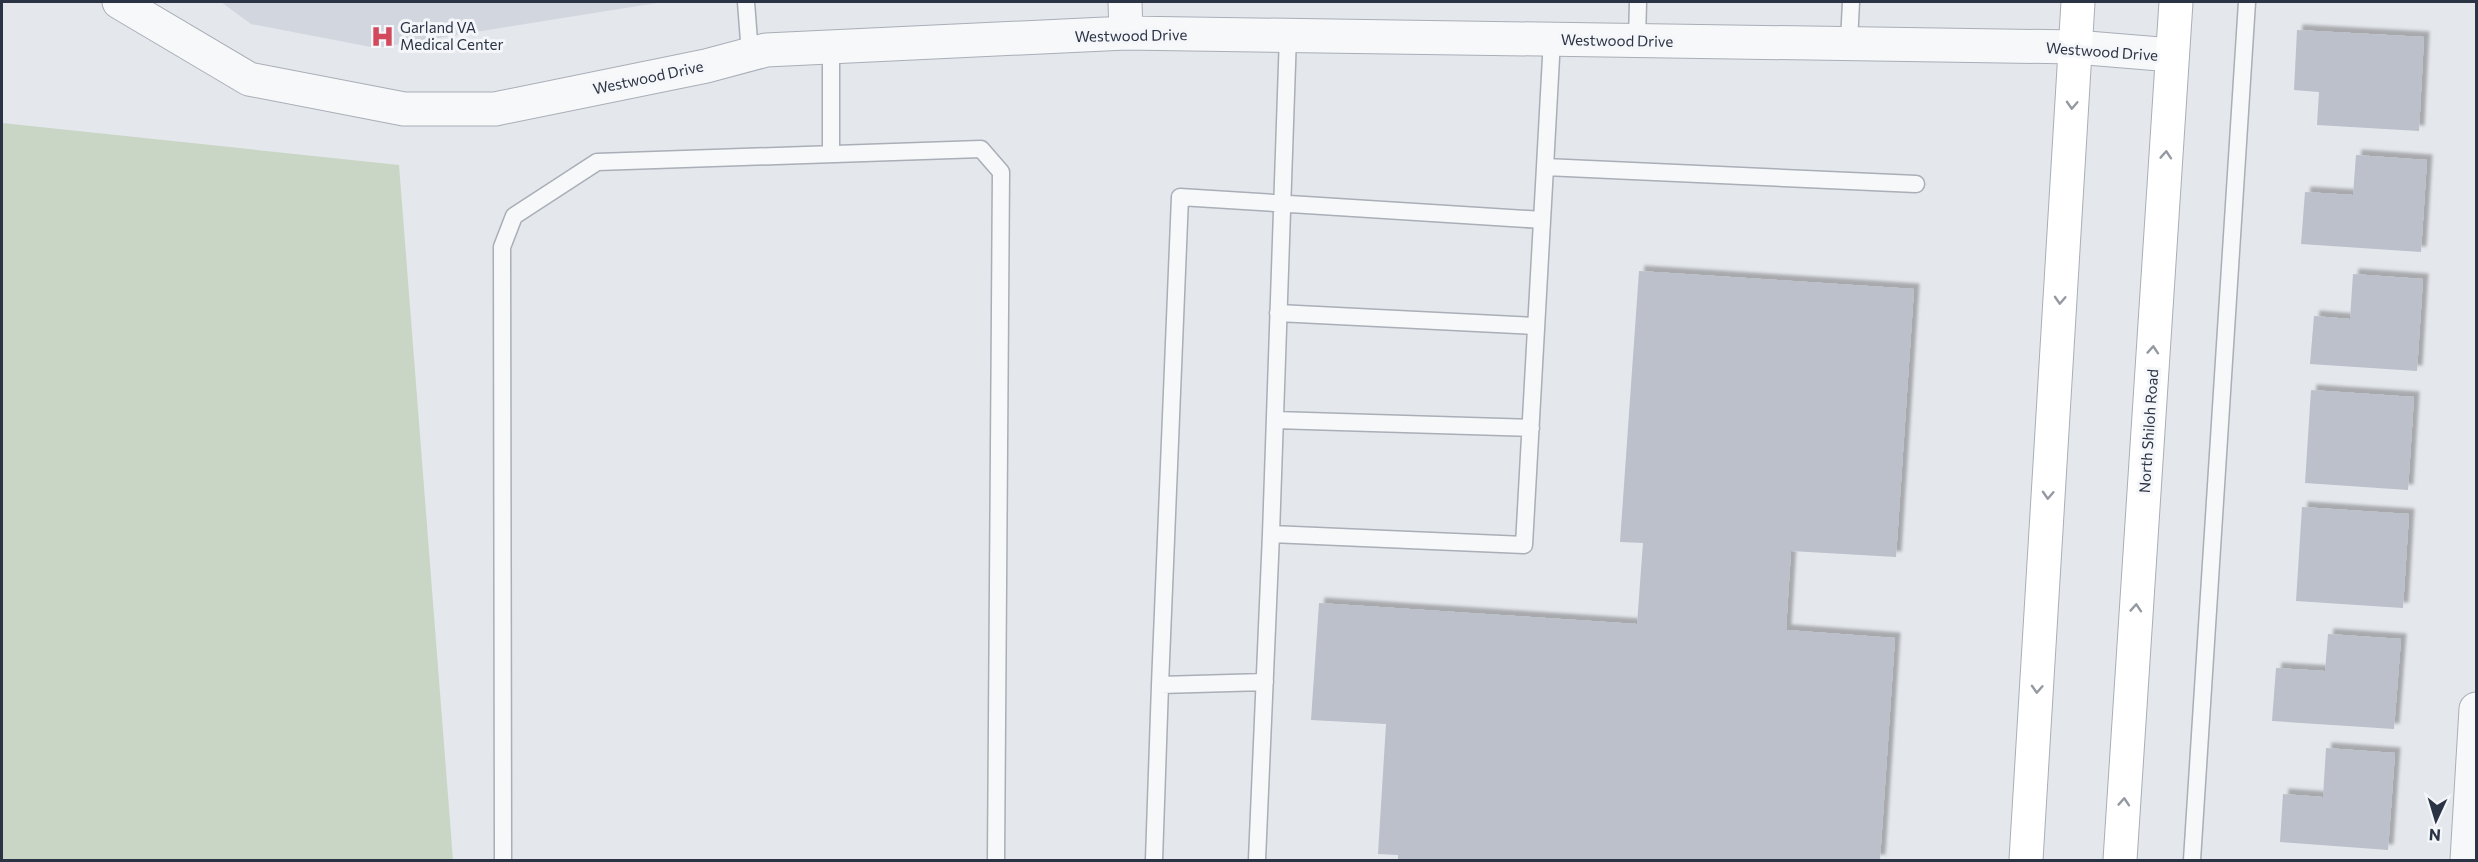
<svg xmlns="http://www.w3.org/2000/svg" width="2478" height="862" viewBox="0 0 2478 862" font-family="Commissioner,sans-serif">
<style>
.built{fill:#d2d6de}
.green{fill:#c9d6c5}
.building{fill:#bbc0ca;filter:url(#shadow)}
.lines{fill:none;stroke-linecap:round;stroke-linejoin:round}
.service-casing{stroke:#a9aeb7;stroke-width:19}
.minor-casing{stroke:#a9aeb7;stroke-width:35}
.secondary-casing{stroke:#a9aeb7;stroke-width:35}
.service{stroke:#f7f8fa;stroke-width:16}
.minor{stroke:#f7f8fa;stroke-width:33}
.secondary{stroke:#fff;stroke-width:33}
.oneway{stroke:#959aa2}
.labels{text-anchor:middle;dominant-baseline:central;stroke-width:6;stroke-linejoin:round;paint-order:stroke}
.poi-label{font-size:15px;fill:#2b3445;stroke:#f4f6f9;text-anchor:start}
.street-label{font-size:15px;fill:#2b3445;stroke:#f4f6f9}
</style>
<defs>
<filter id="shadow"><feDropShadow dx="5.5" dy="-5.5" stdDeviation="1.5" flood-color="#0004"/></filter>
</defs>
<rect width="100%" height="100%" fill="#e4e7ec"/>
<path class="built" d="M221 2H663L376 48 251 24Z"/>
<path class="green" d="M2 123 399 165 453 860H2Z"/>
<path class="building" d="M2297 30 2424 37 2419 131 2317 125 2319 92 2294 90Z
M2356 155 2427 160 2421 252 2301 244 2305 192 2353 195Z
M1639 271 1914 289 1896 557 1791 551 1786 630 1895 638 1880 860H1398V855L1378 854 1386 724 1311 720 1319 603 1637 624 1643 543 1620 542Z
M2353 274 2423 279 2417 371 2310 364 2314 316 2350 319Z
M2311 390 2414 397 2408 490 2305 483Z
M2302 507 2409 514 2403 608 2296 601Z
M2328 634 2401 639 2394 729 2272 721 2276 668 2325 671Z
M2326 748 2395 753 2388 850 2280 842 2283 794 2323 797Z"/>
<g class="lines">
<defs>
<path id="service" d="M746 2 750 54
M1552 39 1545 167 1916 184
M1637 40 1638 2
M1849 42 1851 2
M831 47V154
M1278 313 1536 326
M1275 420 1531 428
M1271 534 1524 545 1545 167
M1265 682 1160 685 1180 197 1542 220
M503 860 502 247 514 216 597 162 981 149 1001 172 996 860
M1154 860 1160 685
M1257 860 1271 534 1288 35
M2192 860 2247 2"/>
<path id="minor" d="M119 2 249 79 404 109H495L706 66 766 50 1126 33 2075 47 2172 55
M1125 2 1126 33
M2467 860 2476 709"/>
<path id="secondary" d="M2026 860 2078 2
M2120 860 2176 2"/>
</defs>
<use href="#service" class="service-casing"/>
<use href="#minor" class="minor-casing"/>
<use href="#secondary" class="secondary-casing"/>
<use href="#service" class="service"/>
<use href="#minor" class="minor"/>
<use href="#secondary" class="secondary"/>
</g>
<defs><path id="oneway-chevron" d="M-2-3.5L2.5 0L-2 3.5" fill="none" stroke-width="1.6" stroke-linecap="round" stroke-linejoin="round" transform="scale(1.5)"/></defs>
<g class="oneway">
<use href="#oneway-chevron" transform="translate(2072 105) rotate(93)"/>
<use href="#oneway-chevron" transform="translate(2166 155) rotate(-86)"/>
<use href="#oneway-chevron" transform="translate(2060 300) rotate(93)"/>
<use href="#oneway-chevron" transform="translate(2153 350) rotate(-86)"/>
<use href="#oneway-chevron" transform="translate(2048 495) rotate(93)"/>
<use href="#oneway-chevron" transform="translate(2136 608) rotate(-86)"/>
<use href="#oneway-chevron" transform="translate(2037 689) rotate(93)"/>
<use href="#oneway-chevron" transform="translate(2124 802) rotate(-86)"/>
</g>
<defs>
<symbol id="hospital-bare" viewBox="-9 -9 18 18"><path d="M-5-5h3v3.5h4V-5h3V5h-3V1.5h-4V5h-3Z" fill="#d1495b" stroke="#f4f6f9" stroke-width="2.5" paint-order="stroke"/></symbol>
</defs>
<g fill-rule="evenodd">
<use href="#hospital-bare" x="366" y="20" width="33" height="33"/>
</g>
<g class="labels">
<g class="poi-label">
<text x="400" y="27">Garland VA<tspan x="400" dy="17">Medical Center</tspan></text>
</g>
<g class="street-label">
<text transform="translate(1131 35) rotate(-1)">Westwood Drive</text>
<text transform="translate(1617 40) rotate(1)">Westwood Drive</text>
<text transform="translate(2102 51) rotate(4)">Westwood Drive</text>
<text transform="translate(648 77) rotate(-12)">Westwood Drive</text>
<text transform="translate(2148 431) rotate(-86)">North Shiloh Road</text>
</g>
</g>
<rect width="2478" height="862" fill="none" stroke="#2b3445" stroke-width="6"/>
<g transform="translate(2436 820) rotate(184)" stroke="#f4f6f9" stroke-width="4.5" paint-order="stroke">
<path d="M0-4.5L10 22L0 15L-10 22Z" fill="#2b3445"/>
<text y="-9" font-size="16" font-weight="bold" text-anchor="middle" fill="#2b3445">N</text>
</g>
</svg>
